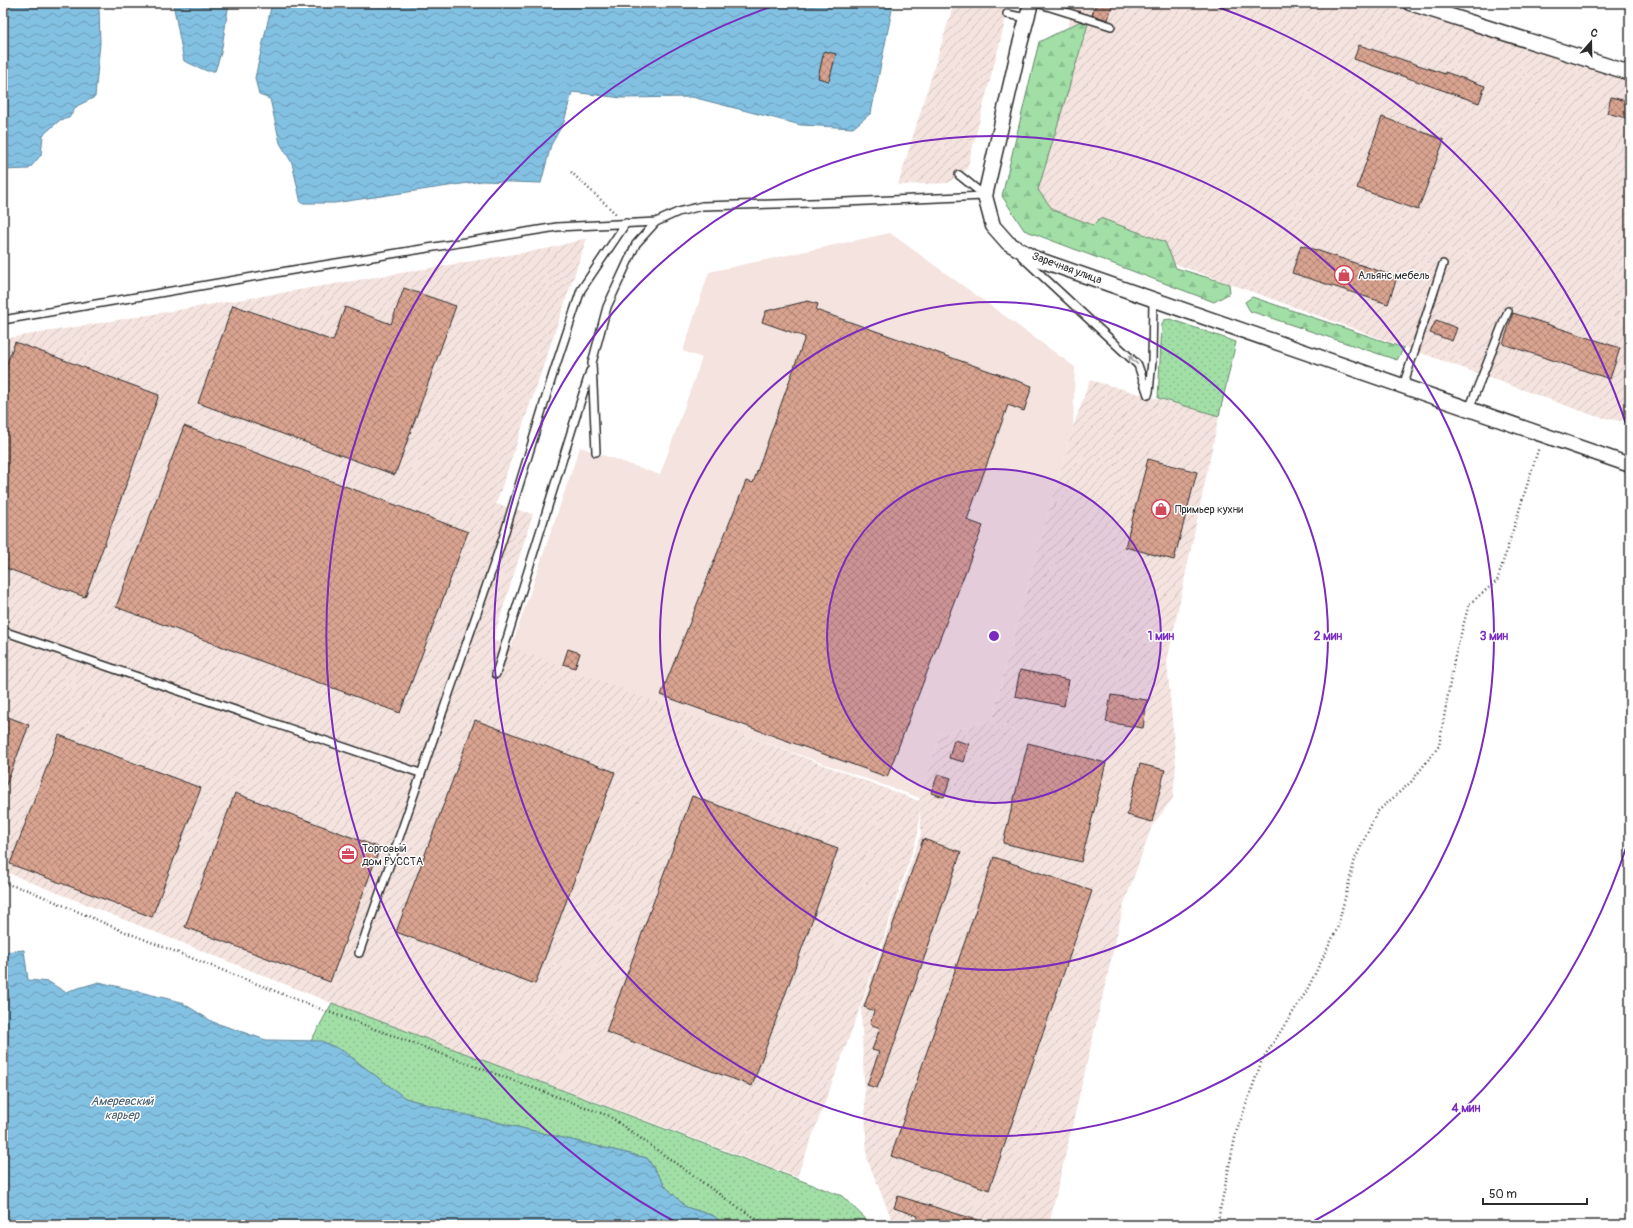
<svg xmlns="http://www.w3.org/2000/svg" width="1633" height="1228" viewBox="0 0 1633 1228" font-family="Pangolin,sans-serif">
<style>
.built{fill:#f4e3de}
.industrial{fill:url(#industrial-furrows)}
.grass{fill:url(#grass-dots);stroke:#668569}
.forest{fill:url(#forest-firs);stroke:#668569}
.water{fill:url(#water-waves);stroke:#608599}
.building{fill:url(#building-cross-hatch);stroke:#2b2b2b}
.lines{fill:none;stroke-linecap:round;stroke-linejoin:round}
.service-casing{stroke:#2b2b2b;stroke-width:10}
.minor-casing{stroke:#2b2b2b;stroke-width:17}
.path{stroke:#2b2b2b;stroke-width:2.5;stroke-dasharray:1 3;stroke-linecap:butt}
.service{stroke:#fff;stroke-width:7}
.minor{stroke:#fff;stroke-width:14}
.oneway{stroke:#a0a0a0}
.ring{fill:none;stroke:#7b2cbf;stroke-width:2}
.labels{text-anchor:middle;dominant-baseline:central;stroke-width:3;stroke-linejoin:round;paint-order:stroke}
.street-label{font-size:11px;fill:#2b2b2b;stroke:#fff}
.poi-label{font-size:11px;fill:#2b2b2b;stroke:#fff;text-anchor:start}
.water-label{font-size:12px;font-style:italic;fill:#4a606b;stroke:#fff}
.centre{fill:#7b2cbf;stroke:#fff;stroke-width:2}
.ring-label{font-size:12px;text-anchor:middle;font-weight:bold;fill:#7b2cbf;stroke:#fff;stroke-width:3;stroke-linejoin:round;paint-order:stroke}
</style>
<defs>
<pattern id="industrial-furrows" width="10" height="10" patternUnits="userSpaceOnUse"><rect width="10" height="10" fill="#f4e3de"/><path d="M-1 1l2-2M0 10L10 0M9 11l2-2" fill="none" stroke="#d1c3bf"/></pattern>
<pattern id="grass-dots" width="8" height="8" patternUnits="userSpaceOnUse"><rect width="8" height="8" fill="#a1dfa7"/><path d="M2 2h.1M6 6h.1" fill="none" stroke="#8bc090" stroke-width="1.8" stroke-linecap="round"/></pattern>
<pattern id="forest-firs" width="22" height="20" patternUnits="userSpaceOnUse"><rect width="22" height="20" fill="#a1dfa7"/><path d="M5 1l3.5 6h-7zM16 11l3.5 6h-7z" fill="#8bc090"/></pattern>
<pattern id="water-waves" width="16" height="10" patternUnits="userSpaceOnUse"><rect width="16" height="10" fill="#83c1e3"/><path d="M0 5q4-4 8 0t8 0" fill="none" stroke="#6b9db8"/></pattern>
<pattern id="building-cross-hatch" width="8" height="8" patternUnits="userSpaceOnUse"><rect width="8" height="8" fill="#d9a390"/><path d="M0 0l8 8M0 8l8-8" fill="none" stroke="#b08576"/></pattern>
</defs>
<rect width="100%" height="100%" fill="#fff"/>
<filter id="ink" filterUnits="userSpaceOnUse"><feTurbulence type="fractalNoise" baseFrequency=".025" numOctaves="2"/><feDisplacementMap in="SourceGraphic" scale="8" xChannelSelector="R" yChannelSelector="G"/><feConvolveMatrix kernelMatrix="1 2 1 2 8 2 1 2 1" color-interpolation-filters="sRGB"/></filter>
<g filter="url(#ink)">
<path class="built" d="M890 233 1075 367 1073 427 1005 667 993 719 940 735 920 798 510 651 580 447 660 475 702 358 683 351 709 272Z"/>
<path class="industrial" d="M954 3H1010L967 169 948 183 898 185Z
M1075 3H1429L1630 68V419L1620 421 1595 416 1043 216 1021 187Z
M587 238 496 504 533 514 493 640 919 801 940 735 993 719 1005 667 1073 427 1090 380 1219 416 1167 662 1176 765 1173 798 1152 826 1124 904 1049 1225H894L867 1159 861 1009 921 833 920 807 918 834 859 1011 797 1177 332 1003 3 871V339L551 248Z"/>
<path class="grass" d="M1170 319 1236 342 1219 416 1158 398 1162 324 1164 320Z
M332 1003 842 1196 872 1225H724L714 1216 686 1207 666 1187 647 1158 450 1111 405 1098 343 1051 311 1041Z"/>
<path class="forest" d="M1081 21 1088 24 1038 190 1053 210 1093 225 1100 218 1165 242 1176 268 1229 284 1230 293 1214 302 1024 230 1002 196 1039 42Z
M1252 297 1404 348 1397 360 1250 311 1245 302Z"/>
<path class="water" d="M3 3H104L99 8 100 43 95 97 77 106 69 118 60 120 43 135 41 155 29 169 3 170Z
M173 3H229L221 53 215 71H207L184 61Z
M272 3H891L892 10 871 113 853 128 801 125 692 97 622 98 572 92 564 122 551 145 541 183 482 181 334 203H301L292 163 280 143 270 99 259 95 255 78Z
M24 950 28 980 49 982 65 992 99 982 181 1002 213 1022 266 1040 322 1041 343 1051 405 1098 450 1111 647 1158 666 1187 686 1207 714 1216 724 1225H3V952Z"/>
<path class="building" d="M1096 3H1113L1108 20 1092 15Z
M1359 45 1445 74V72L1485 86 1479 103 1354 59Z
M824 51 836 54 829 81 818 78Z
M1611 97 1630 102V119L1607 113Z
M1382 117 1444 140 1418 210 1357 188Z
M1301 245 1397 277 1388 304 1292 273Z
M404 288 456 306 395 475 198 403 233 305 333 341 345 307 391 324Z
M808 301 818 304 816 310 1032 386 1024 411 1008 405 967 520 983 526 887 777 661 695 746 481 753 483 805 337 762 322 766 311Z
M1513 313 1620 348 1610 379 1503 344Z
M1436 320 1457 328 1452 341 1430 333Z
M15 342 159 395 85 597 3 567V374Z
M184 426 468 532 400 713 116 607Z
M1148 459 1197 472 1174 560 1125 547Z
M568 649 580 653 575 668 563 664Z
M1020 670 1069 680 1064 706 1015 696Z
M1111 695 1147 700 1143 728 1106 722Z
M3 715 29 725 4 790H3Z
M475 720 615 772 535 984 396 932Z
M59 735 201 788 152 917 10 864Z
M954 740 969 744 964 762 949 758Z
M1028 743 1106 763 1081 862 1003 843Z
M1140 764 1165 770 1152 822 1127 815Z
M938 774 951 778 944 797 931 793Z
M235 793 380 848 330 982 185 927Z
M692 796 838 849 752 1086 606 1032Z
M923 839 961 852 890 1056 877 1088 867 1085 879 1052 872 1050 880 1028 870 1024 874 1011 864 1007Z
M994 857 1092 891 989 1190 891 1156Z
M898 1196 984 1222V1225H916L918 1216 894 1208Z"/>
<g class="lines">
<defs>
<path id="service" d="M1037 3 1111 26
M1007 14 1027 18
M959 175 985 196
M1022 257 1138 365 1148 395
M3 320 293 270 557 227 656 222
M1403 386 1443 264
M1149 392 1152 361 1153 300
M1469 409 1508 311
M596 452 592 363 607 307 636 244 656 222 678 212 702 206 845 202 985 196
M3 631 420 773
M496 674 590 371
M359 953 503 538 553 374 581 290 626 223"/>
<path id="minor" d="M1031 3 1019 48 985 196 993 226 1008 243 1034 258 1630 465
M1410 3 1630 73"/>
</defs>
<use href="#service" class="service-casing"/>
<use href="#minor" class="minor-casing"/>
<path class="path" d="M571 172 616 214
M3 883 28 890 118 929 318 1008 609 1116 733 1204 766 1225
M1217 1225 1236 1133 1262 1060 1306 992 1337 929 1355 859 1377 812 1411 782 1439 746 1454 660 1469 604 1497 581 1539 447"/>
<use href="#service" class="service"/>
<use href="#minor" class="minor"/>
</g>
<defs><path id="oneway-shaft" d="M-6 0H5M1.5-3L5.5 0L1.5 3" fill="none" stroke-width="1.6" stroke-linecap="round" stroke-linejoin="round"/></defs>
<use class="oneway" href="#oneway-shaft" transform="translate(1133 360) rotate(-137)"/>
</g>
<circle cx="994" cy="636" r="167" fill="#7b2cbf" fill-opacity=".12"/>
<g class="ring">
<circle cx="994" cy="636" r="167"/>
<circle cx="994" cy="636" r="334"/>
<circle cx="994" cy="636" r="500"/>
<path d="M1628 842A667 667 0 0 1 1307 1225M681 1225A667 667 0 0 1 782 3M1206 3A667 667 0 0 1 1628 430"/>
</g>
<defs>
<symbol id="shop-ring" viewBox="-11 -11 22 22"><circle r="9.5" fill="#fff" stroke="#d1495b" stroke-width="1.5"/><path d="M-5-2.5h2.3a2.7 3.5 0 0 1 5.4 0H5L5.5 6h-11ZM-1.5-2.5h3a1.5 2.3 0 0 0-3 0Z" fill="#d1495b"/></symbol>
<symbol id="office-ring" viewBox="-11 -11 22 22"><circle r="9.5" fill="#fff" stroke="#d1495b" stroke-width="1.5"/><path d="M-6-3h4V-5.5h4V-3h4V5H-6ZM-1-4.5V-3h2v-1.5ZM-6 0V1H6V0Z" fill="#d1495b"/></symbol>
</defs>
<g fill-rule="evenodd">
<use href="#shop-ring" x="1333" y="264" width="22" height="22"/>
<use href="#shop-ring" x="1150" y="498" width="22" height="22"/>
<use href="#office-ring" x="337" y="843" width="22" height="22"/>
</g>
<g class="labels">
<g class="street-label">
<text transform="translate(1067 268) rotate(20)">Заречная улица</text>
</g>
<g class="poi-label">
<text x="1358" y="275">Альянс мебель</text>
<text x="1175" y="509">Примьер кухни</text>
<text x="362" y="848">Торговый<tspan x="362" dy="13">дом РУССТА</tspan></text>
</g>
<g class="water-label">
<text x="122" y="1101">Амеревский<tspan x="122" dy="14">карьер</tspan></text>
</g>
</g>
<circle cx="994" cy="636" r="6" class="centre"/>
<g class="ring-label">
<text x="1161" y="640">1 мин</text>
<text x="1328" y="640">2 мин</text>
<text x="1494" y="640">3 мин</text>
<text x="1466" y="1112">4 мин</text>
</g>
<rect width="1633" height="1228" fill="none" stroke="#fff" stroke-width="16"/>
<rect x="8" y="8" width="1617" height="1212" fill="none" stroke="#2b2b2b" stroke-width="1.5" filter="url(#ink)"/>
<g transform="translate(1591 42) rotate(20)" stroke="#ffffff" stroke-width="3" paint-order="stroke">
<path d="M0-3L7 15L0 10L-7 15Z" fill="#2b2b2b"/>
<text y="-6" font-size="11" font-weight="bold" text-anchor="middle" fill="#2b2b2b">С</text>
</g>
<path d="M1483 1198v6h104v-6" fill="none" stroke="#2b2b2b" stroke-width="2"/>
<text x="1489" y="1198" font-size="12" fill="#2b2b2b" stroke="#ffffff" stroke-width="3" paint-order="stroke">50 m</text>
</svg>
